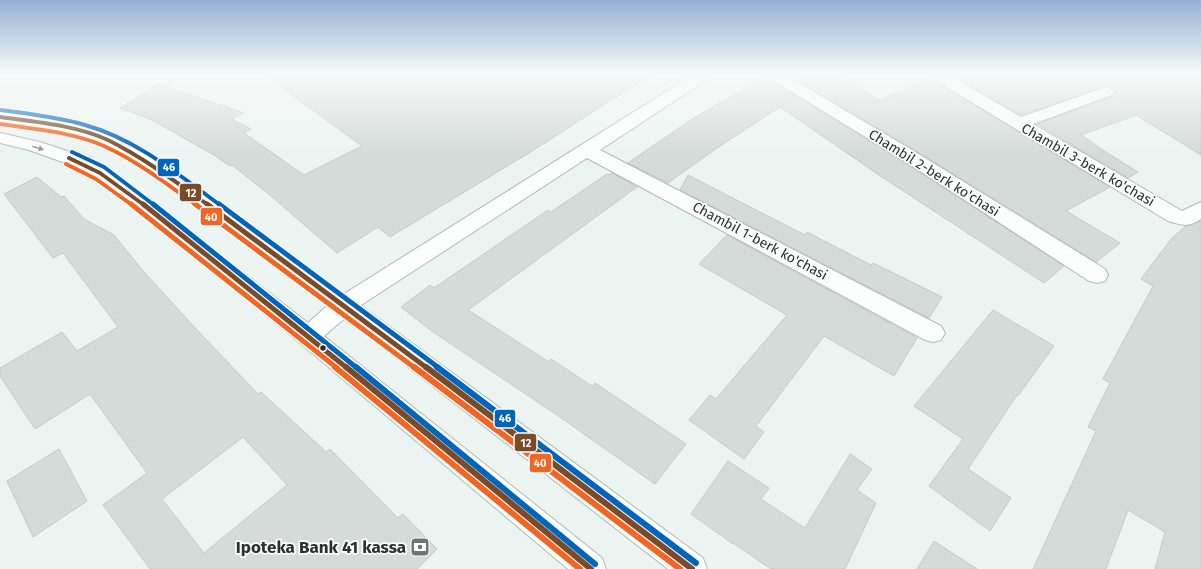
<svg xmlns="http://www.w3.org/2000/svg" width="1201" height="569" viewBox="0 0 1201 569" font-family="'Fira Sans',sans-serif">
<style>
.building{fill:#d5dbd9;stroke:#c4cac7;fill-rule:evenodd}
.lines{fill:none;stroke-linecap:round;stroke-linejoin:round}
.minor-casing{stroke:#b2b8b6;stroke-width:2}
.secondary-casing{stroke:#b2b8b6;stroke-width:2}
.minor{fill:#fcfdfd;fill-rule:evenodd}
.secondary{fill:#fcfdfd;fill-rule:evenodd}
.bus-1-far2-casing{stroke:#fff;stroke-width:6}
.bus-1-far1-casing{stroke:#fff;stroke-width:8}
.bus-1-casing{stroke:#fff;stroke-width:9}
.bus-2-far2-casing{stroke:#fff;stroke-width:6}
.bus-2-far1-casing{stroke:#fff;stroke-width:8}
.bus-2-casing{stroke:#fff;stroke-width:9}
.bus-3-far2-casing{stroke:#fff;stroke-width:6}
.bus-3-far1-casing{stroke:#fff;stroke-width:8}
.bus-3-casing{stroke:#fff;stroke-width:9}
.bus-1-far2{stroke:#7a4b2a;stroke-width:4}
.bus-1-far1{stroke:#7a4b2a;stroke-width:5}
.bus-1{stroke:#7a4b2a;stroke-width:6}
.bus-2-far2{stroke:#f26522;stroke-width:4}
.bus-2-far1{stroke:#f26522;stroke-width:5}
.bus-2{stroke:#f26522;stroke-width:6}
.bus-3-far2{stroke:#0065bd;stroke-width:4}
.bus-3-far1{stroke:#0065bd;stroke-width:5}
.bus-3{stroke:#0065bd;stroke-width:6}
.oneway{fill:#949796}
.bus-dot{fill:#2b312e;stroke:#fff;stroke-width:1.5}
.labels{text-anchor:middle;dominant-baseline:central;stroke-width:3.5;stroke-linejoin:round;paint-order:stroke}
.street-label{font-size:14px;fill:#2b312e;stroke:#fff}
.near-poi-label{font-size:17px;font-weight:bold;fill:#2b312e;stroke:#fff;text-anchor:end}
.line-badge{stroke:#fff;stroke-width:1.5}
.badge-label{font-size:11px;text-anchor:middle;font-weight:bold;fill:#fff}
</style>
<rect width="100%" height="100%" fill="#ecf4f1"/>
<path class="building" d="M263 74H654L605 104 537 148 390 237 378 227 337 253 271 196 232 165 230 166 214 155 152 120 120 108 159 84 244 113 232 119 251 129 244 133 304 175 362 146Z
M785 74H837L879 100 931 79 1110 187 1066 211 1120 243 1096 262 913 149Z
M950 74H1201V155L1136 115 1081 135 1095 144H1093L1138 172 1128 178 1037 124 1113 96 1115 91 1112 88 1106 86 1021 115Z
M762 78 781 87 899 159 1064 266 1044 283 882 177 780 107 717 148 668 183 628 163 689 121Z
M612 173 637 187 468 310 549 362 551 359 592 386 595 383 686 444 655 484 557 415 433 332 401 307 430 285 434 288 548 210 551 212 607 174 609 175Z
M688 175 805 235 807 232 871 265 873 263 942 297 929 318 680 190Z
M37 177 61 197 64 196 84 219 114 235 144 272 198 331 258 394 261 392 326 452 330 449 398 518 403 514 437 549 417 569H150L103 505 147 473 90 394 35 429 0 376V368L62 332 77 351 118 327 63 253 53 258 4 194ZM243 437 287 485 204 553 162 499Z
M1201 221V569H1155L1165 532 1128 510 1106 569H1033L1096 431 1088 427 1110 383 1103 379 1153 286 1141 279 1172 238 1186 226Z
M727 235 917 338 894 376 824 336 756 426 764 432 744 459 689 420 710 395 716 399 787 315 699 264Z
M993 310 1054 346 1018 396 1017 395 968 469 1011 498 990 531 929 486 963 439 914 406Z
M59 449 87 501 33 537 7 481Z
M850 454 872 469 857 490 876 503 845 569H771L733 543V544L691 514 728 461 769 488 761 499 805 528Z
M934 541 977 569H917Z"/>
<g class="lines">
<defs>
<path id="minor" d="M694 74H713L711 77 600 150 941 326 945 333 941 340 933 342 925 340 587 158 352 311 344 314 336 311 333 305 336 299Z
M760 74H781L794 80 912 150 1105 269 1108 275 1105 281 1097 283 1089 281 900 158 782 86 762 77Z
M928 74H947L1021 117 1100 89 1106 87 1112 89 1114 92 1112 95 1033 124 1182 211 1201 202V219C1187 228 1183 225 1168 221L930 77Z"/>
<path id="secondary" d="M0 112 60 121 90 128 113 136 160 161 352 299 703 558 707 569H668L345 318 324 336 602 558 606 569H568L300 343 115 192 71 165 29 150 0 143V133L40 142 85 157 129 184 308 323 328 305 146 169 101 144 78 136 60 131 0 122Z"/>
</defs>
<use href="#minor" class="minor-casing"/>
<use href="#secondary" class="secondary-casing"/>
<use href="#minor" class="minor"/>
<use href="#secondary" class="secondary"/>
<defs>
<path id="bus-1-far2" d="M0 117C36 122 75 125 108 140 144 158 176 182 208 205
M69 158 100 173 144 205"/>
<path id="bus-1-far1" d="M143 204 347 368
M207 204 427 368"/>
<path id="bus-1" d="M346 367 591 569
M426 367 692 569"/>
<path id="bus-2-far2" d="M0 124C34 129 72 132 104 146 137 161 167 184 196 205
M66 164 96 179 132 205"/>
<path id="bus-2-far1" d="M131 204 337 368
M195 204 415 368"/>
<path id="bus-2" d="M335 367 580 569
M414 367 680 569"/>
<path id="bus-3-far2" d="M1 110C29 114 58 117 85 125 136 139 179 175 220 205
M72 152 104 167 154 205"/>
<path id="bus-3-far1" d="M153 204 357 368
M219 204 439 368"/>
<path id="bus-3" d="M356 367 595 564
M437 367 696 563"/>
</defs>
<use href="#bus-1-far2" class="bus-1-far2-casing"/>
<use href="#bus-1-far1" class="bus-1-far1-casing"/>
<use href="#bus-1" class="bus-1-casing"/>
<use href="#bus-2-far2" class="bus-2-far2-casing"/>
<use href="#bus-2-far1" class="bus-2-far1-casing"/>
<use href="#bus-2" class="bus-2-casing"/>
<use href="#bus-3-far2" class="bus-3-far2-casing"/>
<use href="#bus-3-far1" class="bus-3-far1-casing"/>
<use href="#bus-3" class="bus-3-casing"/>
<use href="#bus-1-far2" class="bus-1-far2"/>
<use href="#bus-1-far1" class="bus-1-far1"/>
<use href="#bus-1" class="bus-1"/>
<use href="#bus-2-far2" class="bus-2-far2"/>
<use href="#bus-2-far1" class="bus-2-far1"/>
<use href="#bus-2" class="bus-2"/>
<use href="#bus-3-far2" class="bus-3-far2"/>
<use href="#bus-3-far1" class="bus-3-far1"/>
<use href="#bus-3" class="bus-3"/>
</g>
<defs><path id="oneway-solid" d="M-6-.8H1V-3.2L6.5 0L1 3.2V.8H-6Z"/></defs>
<use class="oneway" href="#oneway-solid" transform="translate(38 148) rotate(17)"/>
<linearGradient id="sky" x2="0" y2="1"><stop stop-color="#97b0d6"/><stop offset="0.48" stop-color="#f6faf9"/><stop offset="1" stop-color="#f6faf9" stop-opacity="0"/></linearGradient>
<rect width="1201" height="154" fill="url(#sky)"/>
<defs>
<symbol id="bank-square" viewBox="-11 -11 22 22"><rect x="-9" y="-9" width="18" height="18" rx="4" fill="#6f7572" stroke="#fff"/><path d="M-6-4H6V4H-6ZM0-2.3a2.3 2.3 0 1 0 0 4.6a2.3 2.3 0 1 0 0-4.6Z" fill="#fff"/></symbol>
</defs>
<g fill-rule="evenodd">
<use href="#bank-square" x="409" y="536" width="22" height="22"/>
</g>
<circle class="bus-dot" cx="323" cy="348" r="3.5"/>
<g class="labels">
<g class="street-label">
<text transform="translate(1088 165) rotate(30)">Chambil 3-berk ko'chasi</text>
<text transform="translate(934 173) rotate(32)">Chambil 2-berk ko'chasi</text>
<text transform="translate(760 241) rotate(28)">Chambil 1-berk ko'chasi</text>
</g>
<g class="near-poi-label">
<text x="406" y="547">Ipoteka Bank 41 kassa</text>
</g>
</g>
<g class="line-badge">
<rect x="157" y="158" width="23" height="19" rx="4" fill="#0065bd"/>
<rect x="179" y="183" width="23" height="19" rx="4" fill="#7a4b2a"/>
<rect x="200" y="207" width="23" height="19" rx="4" fill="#f26522"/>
<rect x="494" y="409" width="22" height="19" rx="4" fill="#0065bd"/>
<rect x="514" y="433" width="23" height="19" rx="4" fill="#7a4b2a"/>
<rect x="529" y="453" width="23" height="20" rx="4" fill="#f26522"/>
</g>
<g class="badge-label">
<text x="169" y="171">46</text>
<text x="191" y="197">12</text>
<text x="211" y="221">40</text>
<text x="505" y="422">46</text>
<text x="526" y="447">12</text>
<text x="540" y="467">40</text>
</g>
</svg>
